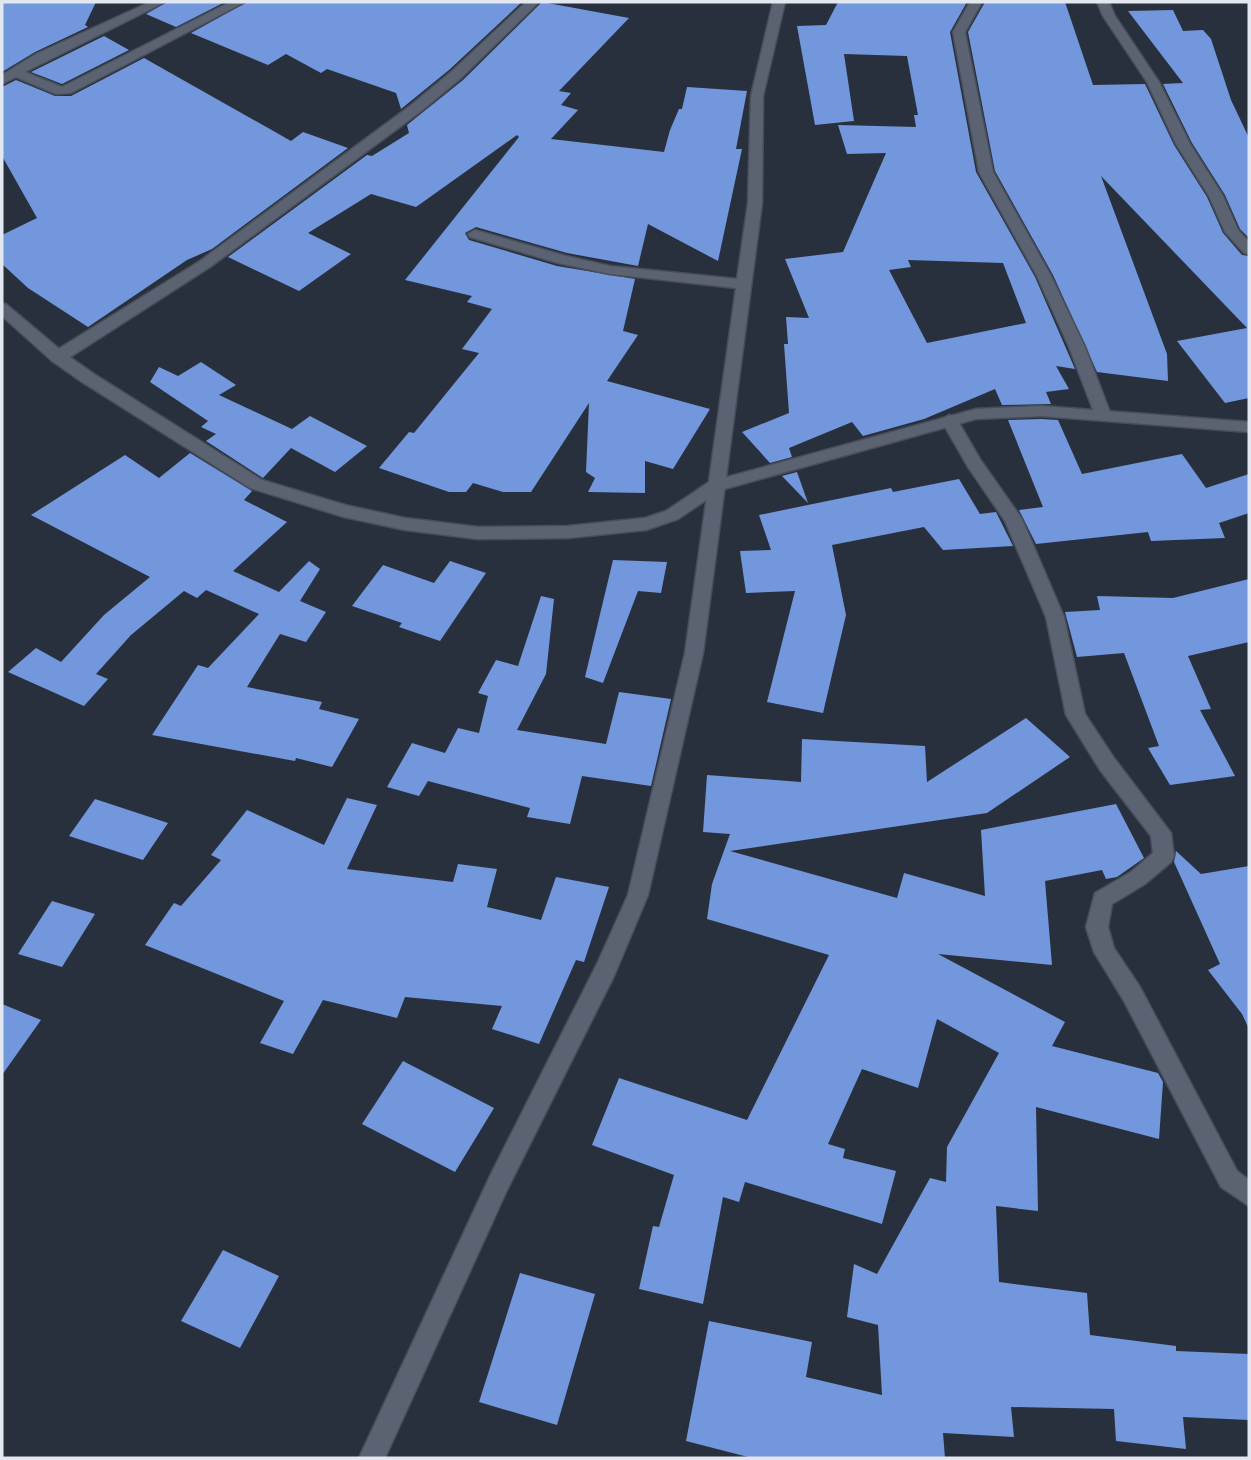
<svg xmlns="http://www.w3.org/2000/svg" width="1251" height="1460" viewBox="0 0 1251 1460" font-family="Overpass,sans-serif">
<style>
.building{fill:#7297dd;fill-rule:evenodd}
.lines{fill:none;stroke-linecap:round;stroke-linejoin:round}
.minor-casing{stroke:#484e59;stroke-width:3}
.tertiary-casing{stroke:#484e59;stroke-width:3}
.minor{fill:#5b6372;fill-rule:evenodd}
.tertiary{fill:#5b6372;fill-rule:evenodd}
</style>
<rect width="100%" height="100%" fill="#29303d"/>
<path class="building" d="M2 2H96L85 25 88 27 35 52 2 72Z
M167 2H225L176 27 146 14Z
M247 2H522L449 70 401 109 396 93 327 69 321 73 286 54 268 65 191 33Z
M542 2 629 18 559 91 571 93 561 105 578 110 551 139 664 152 670 130 679 109H682L687 87 747 91 736 149H742L718 261 648 224 638 266 567 253 476 227 465 233 469 240 557 266 635 279 623 331 638 335 607 381 710 409 673 469 645 461V493L588 492 595 478 586 472 589 403 531 492H503L473 483 466 492H449L379 468 409 432 414 433 479 353 462 349 492 309 467 302 472 296 405 280 519 137 517 135 416 207 371 194 308 233 351 254 299 291 228 257 367 155 372 156 409 133 407 125 463 80Z
M838 2H967L950 32 976 172 1035 277 1075 369 1056 366 1069 389 1046 392 1051 404 1002 405 995 389 924 419 863 436 852 422 789 448 792 457 770 463 742 432 789 413 784 344H788L786 317 809 318 785 259 843 252 886 153 847 154 838 125 916 127 914 115H918L907 56 844 54 854 121 815 125 797 26 826 25ZM908 260 1003 263 1026 323 927 343 889 270 911 267Z
M985 2H1065L1093 85 1145 84 1174 145 1207 197 1223 233 1242 255 1249 256V398L1225 403 1177 341 1247 328 1101 176 1167 354 1168 381 1097 372 1053 275 995 171 968 32Z
M1173 10 1183 31 1203 30 1211 39 1231 100 1249 138V238L1240 229 1225 195 1192 143 1163 84 1183 83 1128 11Z
M104 36 129 50 62 84 31 72Z
M144 58 291 141 303 132 348 148 212 249 187 260 88 327 28 288 2 264V235L37 218 2 156V87L16 80 55 96H71Z
M201 362 236 385 219 395 292 429 310 416 367 446 335 472 291 448 263 478 206 441 216 434 201 427 208 421 150 382 159 367 178 376Z
M1041 419 1058 420 1082 474 1182 454 1206 488 1249 474V513L1219 523 1225 538 1151 541 1148 532 1036 544 1019 510 1043 507 1008 420Z
M190 453 252 491 244 500 287 522 233 571 279 592 309 561 320 569 300 601 326 612 306 642 280 634 247 687 322 702 319 709 359 719 332 767 296 758 295 761 152 735 198 665 208 668 259 614 206 590 197 598 184 591 131 635 96 674 108 679 84 706 8 672 36 648 61 662 104 615 150 577 31 515 125 455 159 478Z
M797 472 808 503 782 476Z
M959 479 980 514 996 512 1013 546 943 550 924 527 832 545 846 615 823 713 767 702 795 591 746 593 740 551 771 550 759 515 891 488 893 492Z
M613 560 667 562 661 593 638 591 603 683 585 677Z
M450 561 486 573 440 641 399 627 402 623 352 606 383 565 434 583Z
M1249 579V642L1188 656 1211 709 1200 710 1235 776 1170 785 1148 748 1159 746 1124 653 1077 657 1065 612 1100 610 1097 596 1173 598Z
M541 596 554 599 546 674 517 730 606 744 619 692 671 699 651 786 582 776 570 824 527 817 530 808 428 781 419 796 387 787 412 743 445 753 458 728 479 733 488 696 478 693 496 660 518 666Z
M1026 718 1070 757 987 813 730 851 897 898 904 873 985 896 981 830 1116 804 1144 858 1117 877 1106 879 1102 870 1045 881 1052 965 938 954 1065 1022 1052 1046 1158 1073 1163 1082 1159 1139 1036 1107 1038 1211 996 1206 999 1282 1087 1293 1090 1335 1176 1346V1351L1249 1354V1420L1183 1417 1186 1449 1116 1441 1114 1409 1011 1407 1014 1437 943 1433 945 1458H752L686 1441 709 1321 812 1342 806 1377 882 1395 878 1325 847 1317 854 1264 877 1274 930 1178 946 1182 947 1147 999 1053 937 1019 918 1088 862 1069 828 1144 845 1149 843 1158 896 1171 882 1224 745 1182 739 1202 723 1197 703 1304 639 1289 653 1226 659 1227 674 1175 592 1145 619 1078 747 1120 829 955 707 919 712 884 730 834 703 832 707 775 801 782 802 739 925 746 927 782Z
M347 798 377 805 347 869 453 882 458 864 497 869 487 907 541 920 556 877 609 887 584 962 576 960 539 1044 492 1029 502 1006 405 997 397 1018 323 1000 293 1054 260 1043 284 1001 145 945 174 903 181 906 221 860 211 855 247 810 324 845Z
M95 799 168 823 143 860 69 836Z
M1176 851 1201 874 1249 866V1029L1242 1014 1208 970 1220 964 1174 862Z
M52 901 95 914 62 967 18 954Z
M2 1004 41 1020 2 1075Z
M403 1061 494 1108 455 1172 362 1124Z
M223 1250 279 1276 240 1348 181 1321Z
M520 1273 595 1294 557 1425 479 1402Z"/>
<g class="lines">
<defs>
<path id="minor" d="M150 2H165L25 72 62 87 230 2H245L71 93 56 94 16 77 2 84V75L36 54Z
M526 2H539L461 78 420 112 210 267 64 361H52L50 357 52 353 200 261 410 106 451 72Z
M773 2H785L763 96 762 203 703 653 648 895 614 976 507 1190 385 1458H359L491 1174 597 964 628 895 685 653 736 288 610 274 558 263 470 237 468 234 475 230 566 256 610 266 737 279 748 203 751 96Z
M970 2H982L965 32 993 172 1051 276 1085 347 1111 415 1109 419 1103 420 1095 415 1069 347 1037 276 979 172 953 32Z
M1097 2H1109L1115 16 1159 82 1190 144 1223 196 1238 230 1249 242V254L1244 253 1225 232 1209 196 1176 144 1147 82 1103 16Z
M949 415 955 416 980 459 1022 519 1064 617 1085 714 1114 758 1171 833 1174 856 1171 862 1145 884 1112 904 1108 927 1114 948 1140 987 1237 1171 1249 1180V1206L1221 1187 1124 1001 1094 952 1086 927 1095 893 1131 872 1153 853 1151 836 1100 770 1066 715 1046 617 1005 521 968 467 941 420Z"/>
<path id="tertiary" d="M2 303 7 305 64 353 94 374 262 480 345 505 405 518 478 527 568 526 645 518 666 511 709 482 976 409 1041 406 1249 422V432L1041 416 976 419 721 490 678 519 646 530 568 538 478 539 405 530 344 517 250 488 82 382 52 361 2 316Z"/>
</defs>
<use href="#minor" class="minor-casing"/>
<use href="#tertiary" class="tertiary-casing"/>
<use href="#minor" class="minor"/>
<use href="#tertiary" class="tertiary"/>
</g>
<rect width="1251" height="1460" fill="none" stroke="#e3e7f0" stroke-width="7"/>
</svg>
